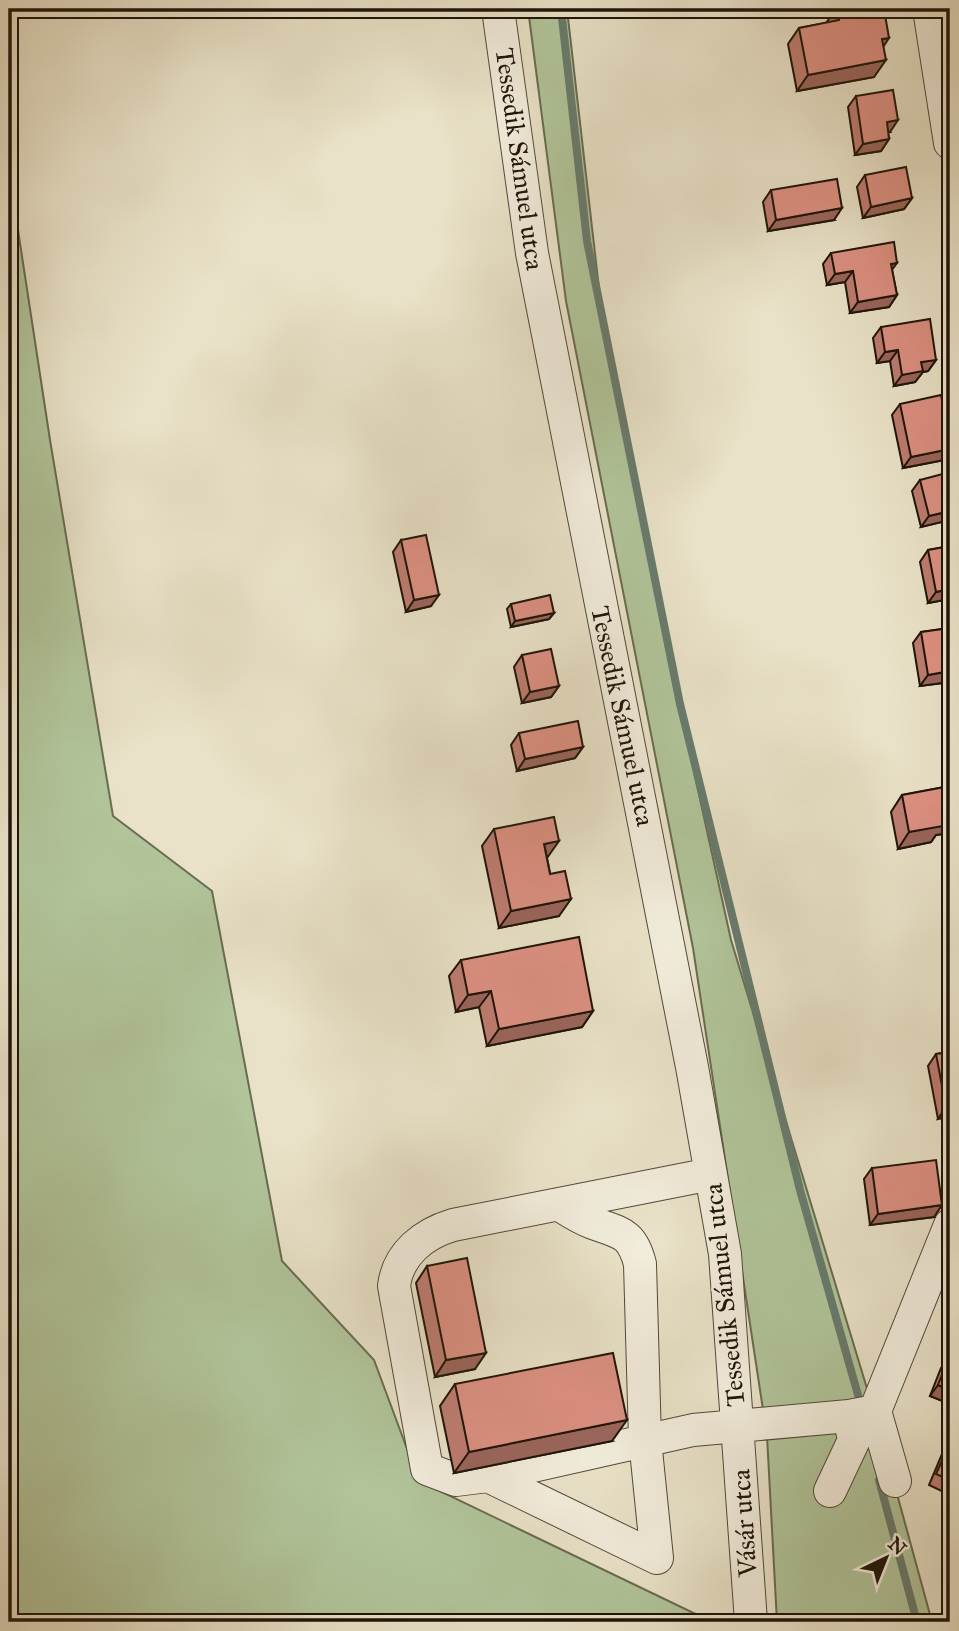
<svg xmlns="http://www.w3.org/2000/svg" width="959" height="1631" viewBox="0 0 959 1631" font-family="'IM FELL Great Primer',serif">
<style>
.green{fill:#b1c49a;stroke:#686c52;stroke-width:2}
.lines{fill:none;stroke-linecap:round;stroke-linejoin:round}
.stream{stroke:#687b6d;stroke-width:8}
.minor-casing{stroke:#524839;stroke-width:34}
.minor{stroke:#f1ecdb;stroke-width:32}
.wall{fill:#bd7c70;stroke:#1f1409;stroke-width:2}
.shaded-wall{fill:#9a655b;stroke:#1f1409;stroke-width:2}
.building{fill:#dc9082;stroke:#1f1409;stroke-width:2}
.labels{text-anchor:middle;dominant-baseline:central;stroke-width:5;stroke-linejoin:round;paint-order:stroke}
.street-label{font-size:26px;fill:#1f1409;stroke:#f1ecdb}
</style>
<rect width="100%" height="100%" fill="#e9e2c8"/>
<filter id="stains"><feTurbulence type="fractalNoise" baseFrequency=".00286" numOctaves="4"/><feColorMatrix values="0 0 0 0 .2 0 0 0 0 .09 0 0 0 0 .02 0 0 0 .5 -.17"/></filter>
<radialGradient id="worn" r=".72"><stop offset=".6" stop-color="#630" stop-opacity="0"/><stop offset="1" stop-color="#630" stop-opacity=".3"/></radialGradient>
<path class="green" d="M528 9H567L600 297 676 690 731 940 879 1428 932 1622H777L767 1436 693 948 566 301Z
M9 171 50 440 113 816 212 891 282 1261 374 1360 419 1481 704 1618 705 1622H9Z"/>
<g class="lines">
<path class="stream" d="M561 9 587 241 680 704 800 1190 858 1395
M879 1480 917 1622"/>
<defs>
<path id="minor" d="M498 9 532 253 692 1067 725 1254 751 1622
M929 9 950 143
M711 1174 453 1225C423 1234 398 1254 394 1286L427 1469 456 1480 488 1476 693 1430 849 1416 875 1411
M488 1476 657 1558 645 1440 640 1264C632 1232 620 1233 593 1223 581 1219 569 1211 558 1204
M895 1481 875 1411 950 1225
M830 1491 854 1440 849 1416"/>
</defs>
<use href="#minor" class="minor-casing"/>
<use href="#minor" class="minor"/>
</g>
<path class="wall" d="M836 9H884L883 47 874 77 797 91 788 44 799 28 826 23Z
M856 96 890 132H888L889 139 881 151 855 155 848 107Z
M865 175 912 198 904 209 863 218 857 187Z
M771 190 834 220 768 231 763 202Z
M831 253 892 270 897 295 889 307 850 313 845 282 827 285 823 264Z
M881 327 936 360 928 371 923 372 915 382 894 386 890 361 877 363 873 338Z
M900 404 950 438V452L944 460 903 468 892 415Z
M920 480 950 520 921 527 912 491Z
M401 540 431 606 406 612 393 552Z
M950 546V599L928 603 920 562 928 550Z
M511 604 554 613 549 619 511 627 507 609Z
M950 628V682L920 686 913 643 921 632Z
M522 655 559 686 551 697 522 703 514 667Z
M519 733 583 747 575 758 517 771 511 745Z
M950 786V833L936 835 931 842 898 849 891 812 902 795Z
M494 829 547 858 559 916 499 928 482 846Z
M461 960 593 1011 582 1027 487 1046 479 1007 456 1012 449 976Z
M950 1052V1116L938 1119 928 1066 936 1054Z
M872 1168 934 1217 870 1225 864 1179Z
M427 1266 475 1369 435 1377 416 1283Z
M949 1357 950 1404 930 1396 941 1368Z
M455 1384 612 1441 454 1473 440 1406Z
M950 1443V1495L929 1485 942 1454Z
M950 1528V1544L944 1541Z"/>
<path class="shaded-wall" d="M889 38 878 55 882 39Z
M886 60 874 77 797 91 808 75Z
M898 120 890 132 879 133 887 122Z
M889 139 881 151 855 155 863 144Z
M912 198 904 209 863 218 871 207Z
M842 208 834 220 768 231 776 220Z
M897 263 889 274 891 264Z
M853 271 845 282 827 285 835 274Z
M897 295 889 307 850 313 858 302Z
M898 350 890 361 877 363 885 352Z
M936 360 928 371 923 372 915 382 894 386 902 375 921 362Z
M950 449V452L944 460 903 468 911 457Z
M950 511V520L921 527 929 516Z
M950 589V599L928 603 936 592Z
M439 595 431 606 406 612 414 600Z
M554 613 549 619 511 627 515 621Z
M950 671V682L920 686 928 675Z
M559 686 551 697 522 703 530 692Z
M583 747 575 758 517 771 525 759Z
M950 818V833L936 835 931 842 898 849 909 832 942 820Z
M559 841 547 858 544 844Z
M571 899 559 916 499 928 511 911Z
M491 991 479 1007 456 1012 468 995Z
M593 1011 582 1027 487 1046 499 1029Z
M950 1106V1116L938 1119 946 1107Z
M942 1205 934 1217 870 1225 878 1214Z
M486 1353 475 1369 435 1377 446 1360Z
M938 1385 950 1390V1404L930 1396Z
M627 1420 612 1441 454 1473 469 1452Z"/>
<path class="building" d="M837 9H884L889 38 882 39 886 60 808 75 799 28 839 20Z
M893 90 898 120 887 122 889 139 863 144 856 96Z
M906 167 912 198 871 207 865 175Z
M837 179 842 208 776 220 771 190Z
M894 242 897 263 891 264 897 295 858 302 853 271 835 274 831 253Z
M930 319 936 360 921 362 923 371 902 375 898 350 885 352 881 327Z
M941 395 950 438V449L911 457 900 404Z
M950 472V511L929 516 920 480Z
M426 535 439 595 414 600 401 540Z
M950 546V589L936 592 928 550Z
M550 595 554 613 515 621 511 604Z
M950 628V671L928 675 921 632Z
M551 649 559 686 530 692 522 655Z
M578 721 583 747 525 759 519 733Z
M950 786V818L942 820 943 826 909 832 902 795Z
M554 817 559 841 544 844 550 874 565 871 571 899 511 911 494 829Z
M579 937 593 1011 499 1029 491 991 468 995 461 960Z
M950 1052V1106L946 1107 936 1054Z
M936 1160 942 1205 878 1214 872 1168Z
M467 1258 486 1353 446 1360 427 1266Z
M613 1353 627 1420 469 1452 455 1384Z
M949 1357H950V1390L938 1385Z
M950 1443V1480L936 1474Z"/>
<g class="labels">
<g class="street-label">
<text transform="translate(520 159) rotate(82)">Tessedik Sámuel utca</text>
<text transform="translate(623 716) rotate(78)">Tessedik Sámuel utca</text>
<text transform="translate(724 1295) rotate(-96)">Tessedik Sámuel utca</text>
<text transform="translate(744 1523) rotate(-94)">Vásár utca</text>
</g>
</g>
<rect width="959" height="1631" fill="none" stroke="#e9e2c8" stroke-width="35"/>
<rect x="10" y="10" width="938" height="1610" fill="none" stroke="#1f1409" stroke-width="3.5"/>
<rect x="18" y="18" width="924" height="1596" fill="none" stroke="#1f1409" stroke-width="2"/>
<g transform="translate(886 1558) rotate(43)" stroke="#f1ecdb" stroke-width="5" paint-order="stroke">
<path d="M0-5L12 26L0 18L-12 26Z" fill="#1f1409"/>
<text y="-10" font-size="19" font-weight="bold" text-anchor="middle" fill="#1f1409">N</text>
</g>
<rect width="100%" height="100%" filter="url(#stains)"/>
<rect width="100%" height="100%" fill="url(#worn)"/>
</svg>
